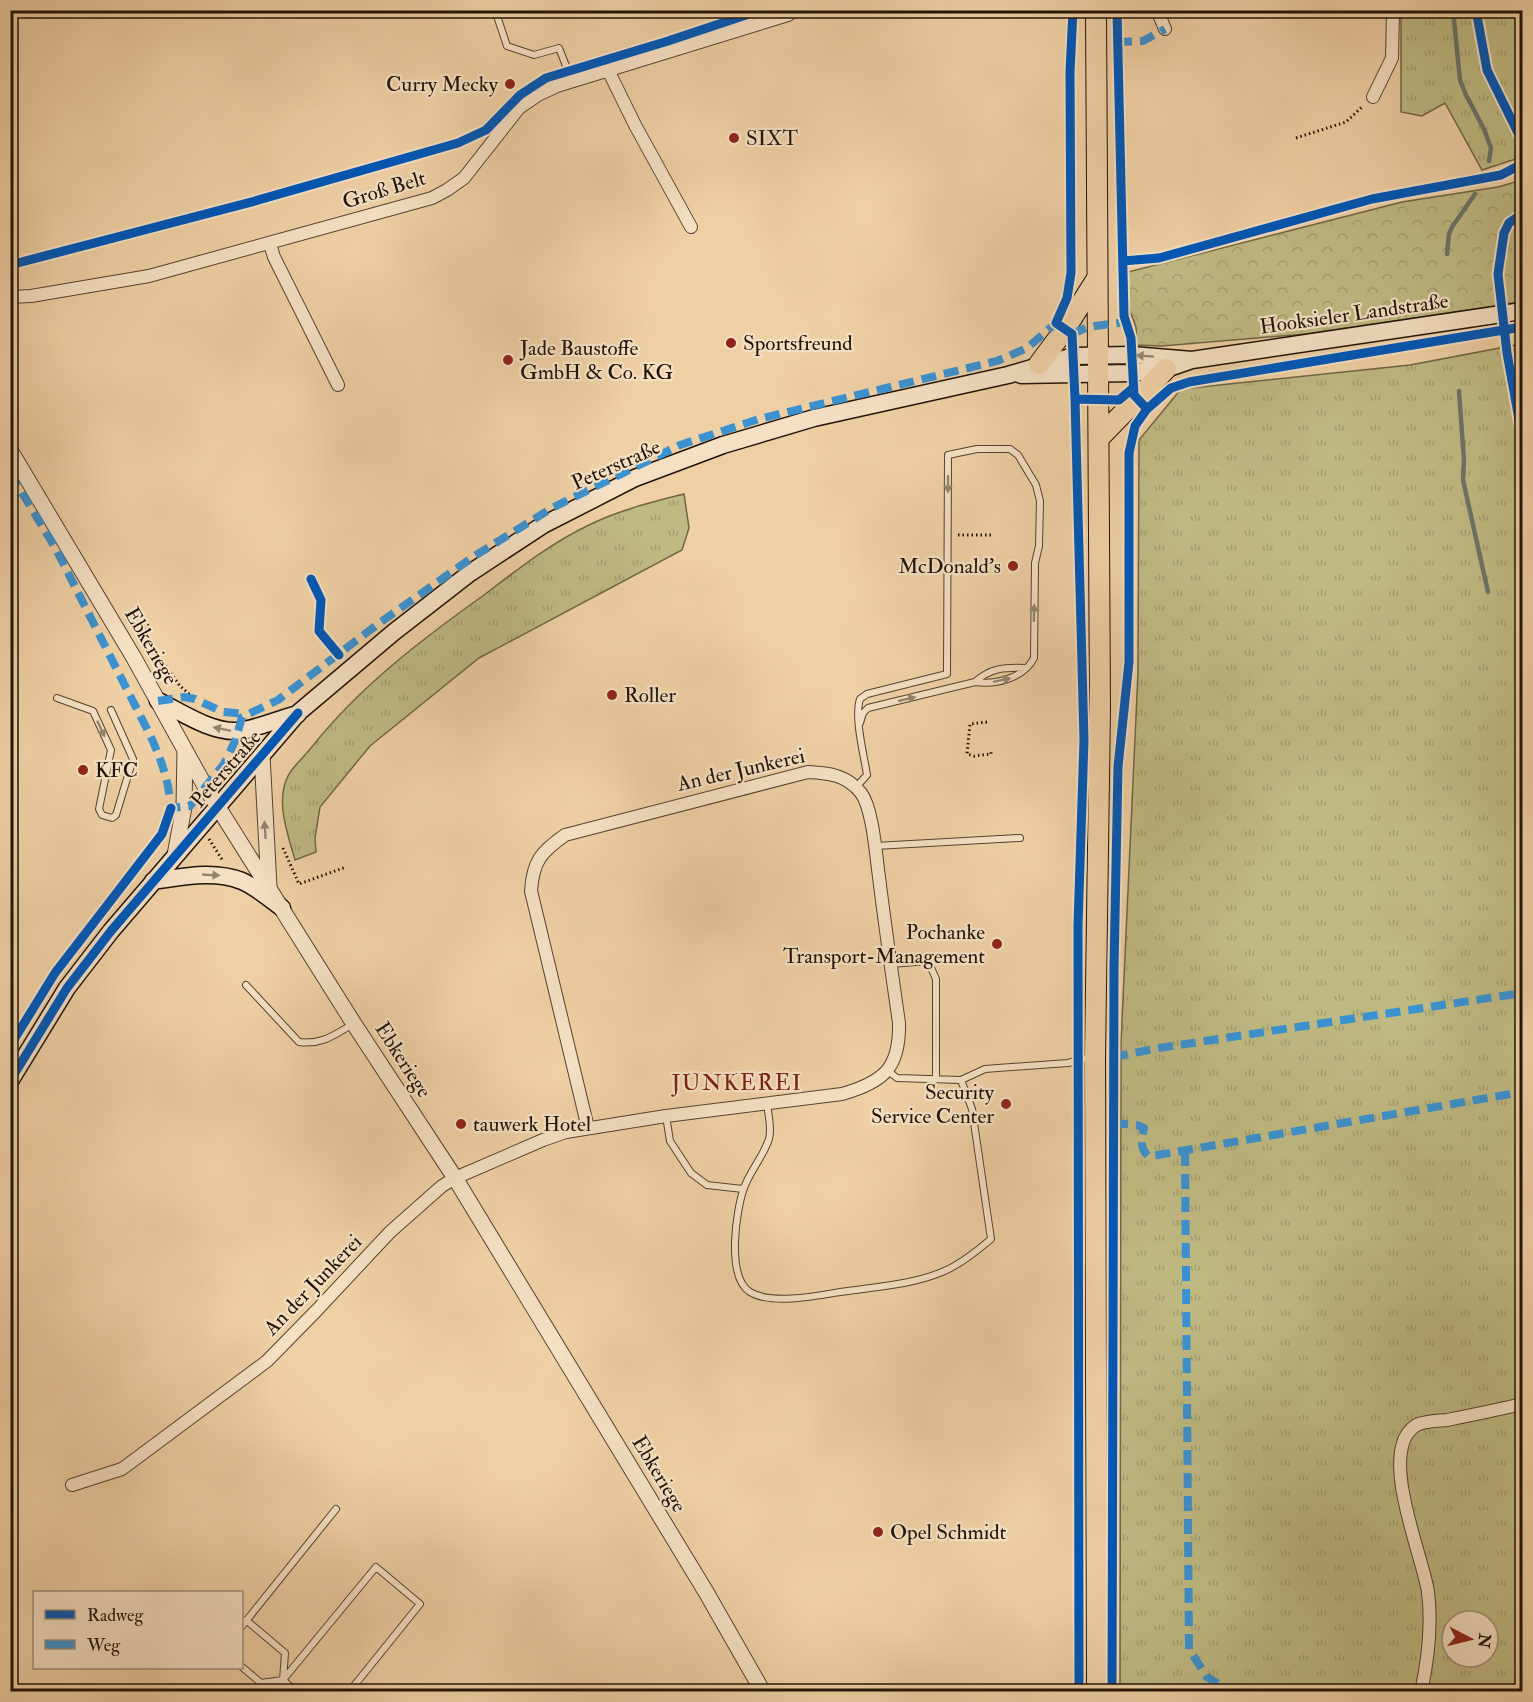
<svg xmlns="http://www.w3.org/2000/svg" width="1533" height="1702" viewBox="0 0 1533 1702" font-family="'IM FELL Double Pica',serif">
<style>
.grass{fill:url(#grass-tufts);stroke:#706645;stroke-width:1.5;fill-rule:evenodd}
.forest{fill:url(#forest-crowns);stroke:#706645;stroke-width:1.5}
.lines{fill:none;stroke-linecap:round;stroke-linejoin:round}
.stream{stroke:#6a756c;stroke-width:4.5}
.service-casing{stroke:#54422f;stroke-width:8}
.minor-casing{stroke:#54422f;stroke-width:14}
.tertiary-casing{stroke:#54422f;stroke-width:17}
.secondary-casing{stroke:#211308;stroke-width:19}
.primary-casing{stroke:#211308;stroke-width:22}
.path{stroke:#211308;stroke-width:3;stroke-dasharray:1.5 3;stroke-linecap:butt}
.service{stroke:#f5e0c4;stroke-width:6}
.minor{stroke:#f5e0c4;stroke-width:12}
.tertiary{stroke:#f5e0c4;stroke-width:15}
.secondary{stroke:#f5e0c4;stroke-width:16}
.primary{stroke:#efd0a4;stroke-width:20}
.quiet{stroke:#3a92d1;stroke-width:8;stroke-dasharray:15 8;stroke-linecap:butt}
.cycleway-casing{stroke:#f5e0c4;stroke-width:13}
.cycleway{stroke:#0057b8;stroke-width:9}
.oneway{fill:#96846f}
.poi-dot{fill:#8f2418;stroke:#f5e0c4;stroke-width:2}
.labels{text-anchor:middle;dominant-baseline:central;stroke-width:4.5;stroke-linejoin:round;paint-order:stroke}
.poi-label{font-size:21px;fill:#211308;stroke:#f5e0c4;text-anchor:start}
.street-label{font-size:21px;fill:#211308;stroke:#f5e0c4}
.neighbourhood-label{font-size:22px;letter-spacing:1.5px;fill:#7a1f14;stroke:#f5e0c4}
</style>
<defs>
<pattern id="grass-tufts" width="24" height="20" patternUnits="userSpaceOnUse" patternTransform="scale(1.5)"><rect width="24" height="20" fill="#bfb982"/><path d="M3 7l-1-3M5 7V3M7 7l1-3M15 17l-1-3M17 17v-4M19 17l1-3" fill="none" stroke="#a49e6f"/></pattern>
<pattern id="forest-crowns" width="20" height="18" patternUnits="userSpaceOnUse" patternTransform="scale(1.5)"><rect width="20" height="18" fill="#bfb982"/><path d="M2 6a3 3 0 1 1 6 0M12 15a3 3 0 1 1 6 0" fill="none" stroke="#a49e6f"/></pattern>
</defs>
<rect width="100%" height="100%" fill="#efd0a4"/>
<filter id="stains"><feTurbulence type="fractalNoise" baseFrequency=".00333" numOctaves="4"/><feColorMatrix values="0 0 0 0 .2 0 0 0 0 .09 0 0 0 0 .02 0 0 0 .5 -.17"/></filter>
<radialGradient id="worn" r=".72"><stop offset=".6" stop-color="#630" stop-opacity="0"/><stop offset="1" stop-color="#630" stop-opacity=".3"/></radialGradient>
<path class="grass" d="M1401 11H1522V157L1482 170 1445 103 1422 116 1401 112Z
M1521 344 1522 1691 1120 1692 1121 1043 1138 673 1139 440 1181 389 1410 365ZM1452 1621H1488V1657H1452Z
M684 494 689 528 682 550 479 658 370 746 320 807 315 838 316 852 295 860C288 835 275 801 288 776 293 766 304 757 311 748 359 687 421 640 484 595 518 569 551 543 589 525 619 510 653 502 684 494Z"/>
<path class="forest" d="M1522 180V302L1306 334 1162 346 1136 345C1137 327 1137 328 1130 312 1127 304 1128 282 1128 272L1402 202 1498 187Z"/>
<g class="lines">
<path class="stream" d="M1453 10 1460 80 1466 95 1484 129 1491 148 1489 161
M1447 254 1449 234 1452 227 1475 194
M1459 391 1464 460 1463 480 1488 592"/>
<defs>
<path id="service" d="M495 10 507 46 534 55 559 48 572 81
M975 682C990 668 1005 667 1026 668
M57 698 93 711 111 750 99 809 102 815 112 818 116 815 133 759 111 710
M856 787 867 775C864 755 854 718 860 699L867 694 947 674 948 455 977 449H1010L1018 455 1036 485 1040 501 1039 546 1035 563 1034 658C1024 678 996 685 975 682L868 708 863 713 860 723
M875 846 1020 838
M891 964 928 961 936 979V1079
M246 985 299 1042C322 1045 334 1035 353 1024
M961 1080 985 1069 1068 1063 1092 1057
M767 1103C768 1114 772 1128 769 1139 763 1157 750 1171 744 1188 736 1210 726 1277 750 1292 771 1305 817 1296 840 1292 874 1287 911 1285 942 1272 960 1265 977 1251 991 1239L972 1109 961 1080 897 1078 887 1070
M666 1116 670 1141 691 1173 707 1185 743 1189
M246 1620 285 1653 283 1680 296 1692
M242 1626 336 1509
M242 1667 261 1683 282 1680
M273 1692 376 1567 420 1604 349 1692"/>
<path id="minor" d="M1157 10 1165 29
M608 70 635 125 691 227
M1373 97 1392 58 1393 10
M270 244 274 257 338 385
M10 297 31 296 149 276 432 198 447 190 464 178 519 108 538 95 557 86 788 15 795 10
M72 1485 122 1469 267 1361 317 1310 390 1232 442 1186 455 1178 543 1140 566 1132 666 1116 842 1094C884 1082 900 1068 899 1023 892 974 885 926 879 877 876 856 873 809 861 793 847 775 829 773 808 772L565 835C541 852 533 861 531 891L588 1128
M1421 1692C1428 1660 1432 1624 1428 1592 1423 1556 1377 1452 1415 1426 1422 1421 1438 1421 1447 1420 1472 1415 1497 1410 1522 1404"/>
<path id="tertiary" d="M10 450 134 658 206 788 354 1024 455 1178 706 1592 763 1692
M262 755 269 886
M175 855 184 807 185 750"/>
<path id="secondary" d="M1021 375 1132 373 1166 369 1192 360 1522 311
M158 701C182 712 208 731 235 731 251 731 281 718 298 714
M153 881C183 877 213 870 242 881 256 887 270 899 282 908
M10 1081 67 988 111 931 298 713 394 632 470 573 543 525 635 478 723 445 814 418 1008 375 1074 356 1132 355 1192 360"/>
<path id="primary" d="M1096 10 1100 709 1095 1057 1097 1692
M1039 364 1065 329 1096 280
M1099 438 1166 369"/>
</defs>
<use href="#service" class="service-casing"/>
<use href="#minor" class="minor-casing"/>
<use href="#tertiary" class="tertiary-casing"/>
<use href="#secondary" class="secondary-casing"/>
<use href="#primary" class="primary-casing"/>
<path class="path" d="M1296 138 1346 122 1363 106
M958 535H992
M149 625 140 630 180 686 195 699
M987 722 970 724 967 754 974 756 991 754V752
M209 839 223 861
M283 848 299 884 346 867"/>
<use href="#service" class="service"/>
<use href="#minor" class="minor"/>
<use href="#tertiary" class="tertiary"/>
<use href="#secondary" class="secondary"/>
<use href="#primary" class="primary"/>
<path class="quiet" d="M1117 42 1143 41 1165 29
M1072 334 1088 327 1126 322
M10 473 56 549 150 735C161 759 169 781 171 808L190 806 224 764 236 739 242 717 278 700 378 624 473 557 552 508 680 445 759 419 997 361 1027 348 1056 323
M158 701 184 697 195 699 223 712 246 714
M1113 1057 1159 1048 1522 993
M1113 1123 1137 1125 1144 1128C1142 1139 1139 1147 1148 1156L1158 1155 1522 1092
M1185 1151 1189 1649 1207 1677 1232 1692"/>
<defs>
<path id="cycleway" d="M1073 10 1070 72 1071 273 1067 298 1056 323 1072 334 1075 399 1119 400 1132 389
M1476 10 1487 70 1522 141
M1522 214 1509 223 1504 233 1498 274 1507 353 1522 436
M1123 261 1159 258 1372 199 1501 175 1522 164
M10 265 255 201 458 143 486 130 520 95 546 78 668 41 761 10
M1075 399 1084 740 1078 925 1079 1692
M1147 409 1171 388 1189 382 1522 327
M311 579 321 600 319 631 339 655
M10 1046 55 973 162 834 171 808
M10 1081 67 988 111 931 298 713
M1112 1692 1114 968 1118 767 1129 662V453L1135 426 1147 409 1134 395 1131 338 1124 316 1117 10"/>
</defs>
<use href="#cycleway" class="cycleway-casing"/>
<use href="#cycleway" class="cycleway"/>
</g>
<defs><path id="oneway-solid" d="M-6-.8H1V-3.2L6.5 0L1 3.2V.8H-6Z" transform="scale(1.5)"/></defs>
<g class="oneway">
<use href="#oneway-solid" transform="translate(1145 356) rotate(-176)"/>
<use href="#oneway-solid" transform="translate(948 484) rotate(90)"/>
<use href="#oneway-solid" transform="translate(1034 613) rotate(-89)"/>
<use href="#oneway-solid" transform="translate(1002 680) rotate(-12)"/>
<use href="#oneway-solid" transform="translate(907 699) rotate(-13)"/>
<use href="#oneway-solid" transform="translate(101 729) rotate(65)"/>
<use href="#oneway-solid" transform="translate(222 729) rotate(-168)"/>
<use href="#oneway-solid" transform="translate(265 830) rotate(-94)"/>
<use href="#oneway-solid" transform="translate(211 875) rotate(3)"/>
</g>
<g class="poi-dot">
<circle cx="510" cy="84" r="6"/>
<circle cx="734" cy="138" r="6"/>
<circle cx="731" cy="343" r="6"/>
<circle cx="508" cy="360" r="6"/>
<circle cx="1013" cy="566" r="6"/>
<circle cx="612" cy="695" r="6"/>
<circle cx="83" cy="770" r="6"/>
<circle cx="997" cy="944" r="6"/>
<circle cx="1006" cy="1104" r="6"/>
<circle cx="461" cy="1124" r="6"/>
<circle cx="878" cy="1532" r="6"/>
</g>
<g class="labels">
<g class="poi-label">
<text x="498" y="84" text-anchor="end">Curry Mecky</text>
<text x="746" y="138">SIXT</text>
<text x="743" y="343">Sportsfreund</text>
<text x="520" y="348">Jade Baustoffe<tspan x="520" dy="24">GmbH &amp; Co. KG</tspan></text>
<text x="1001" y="566" text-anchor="end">McDonald's</text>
<text x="624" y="695">Roller</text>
<text x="95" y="770">KFC</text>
<text x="985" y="932" text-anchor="end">Pochanke<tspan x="985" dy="24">Transport-Management</tspan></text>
<text x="994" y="1092" text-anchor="end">Security<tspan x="994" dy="24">Service Center</tspan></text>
<text x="473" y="1124">tauwerk Hotel</text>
<text x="890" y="1532">Opel Schmidt</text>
</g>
<g class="street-label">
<text transform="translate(384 190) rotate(-17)">Groß Belt</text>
<text transform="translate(1354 314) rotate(-8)">Hooksieler Landstraße</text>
<text transform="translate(616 465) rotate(-24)">Peterstraße</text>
<text transform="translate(151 646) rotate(60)">Ebkeriege</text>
<text transform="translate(226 769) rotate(-49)">Peterstraße</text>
<text transform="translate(741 770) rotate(-13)">An der Junkerei</text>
<text transform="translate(403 1060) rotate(57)">Ebkeriege</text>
<text transform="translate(313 1285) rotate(-46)">An der Junkerei</text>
<text transform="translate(659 1474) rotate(59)">Ebkeriege</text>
</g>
<g class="neighbourhood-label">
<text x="737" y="1083">JUNKEREI</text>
</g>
</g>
<rect width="1533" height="1702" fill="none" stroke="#efd0a4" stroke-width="36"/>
<rect x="12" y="12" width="1509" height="1678" fill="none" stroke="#211308" stroke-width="3"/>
<rect x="18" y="18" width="1497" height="1666" fill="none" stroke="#211308" stroke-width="1.5"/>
<rect x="33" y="1591" width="210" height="78" fill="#f5e0c4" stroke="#a08e79" stroke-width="1.5"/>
<rect x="45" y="1610" width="30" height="9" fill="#0057b8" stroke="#a08e79" stroke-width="1.5"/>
<text x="87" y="1621" font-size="18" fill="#211308">Radweg</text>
<rect x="45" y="1640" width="30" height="9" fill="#3a92d1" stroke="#a08e79" stroke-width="1.5"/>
<text x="87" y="1651" font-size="18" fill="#211308">Weg</text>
<g transform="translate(1470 1639) rotate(97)"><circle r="28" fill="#f5e0c4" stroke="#a08e79" stroke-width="1.5"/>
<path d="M0-4.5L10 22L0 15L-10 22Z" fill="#8f2418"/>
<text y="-9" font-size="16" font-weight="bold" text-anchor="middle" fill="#211308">N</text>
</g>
<rect width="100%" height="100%" filter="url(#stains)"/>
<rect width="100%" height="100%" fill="url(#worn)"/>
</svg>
